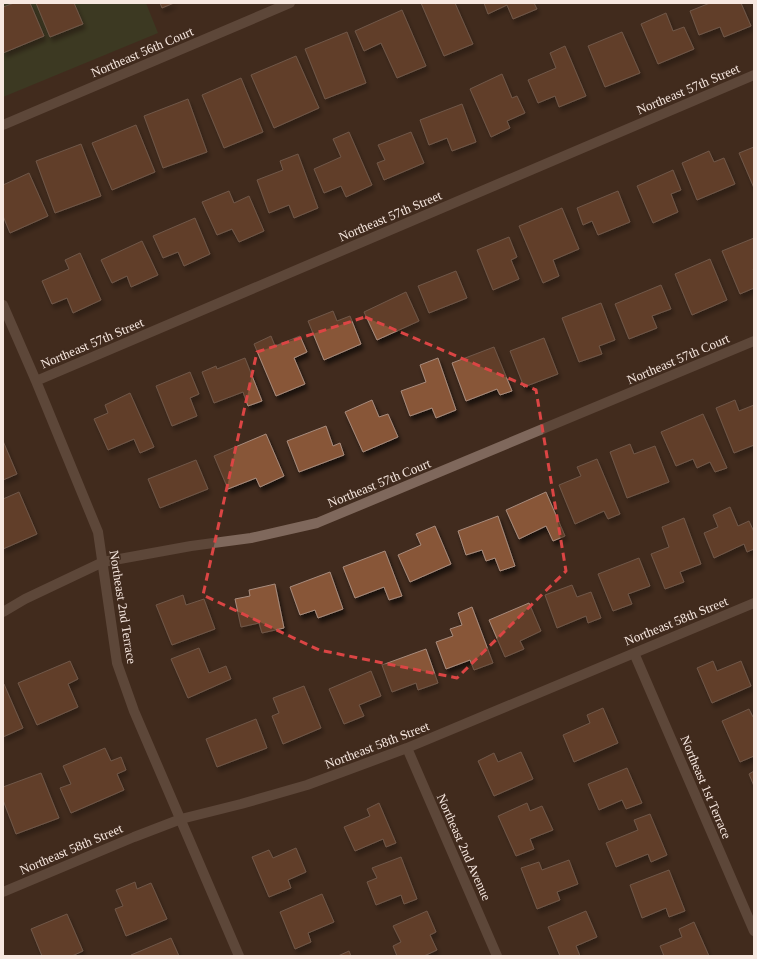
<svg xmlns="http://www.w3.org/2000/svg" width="757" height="959" viewBox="0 0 757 959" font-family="Georgia,serif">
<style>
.green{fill:#354a28}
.building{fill:#885639;stroke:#a88c7d;filter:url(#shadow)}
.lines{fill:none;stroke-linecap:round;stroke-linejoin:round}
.minor{stroke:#7f685c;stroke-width:10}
.marked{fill:none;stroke:#db4544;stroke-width:3;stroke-dasharray:8 5;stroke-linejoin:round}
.labels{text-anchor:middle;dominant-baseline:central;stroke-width:3.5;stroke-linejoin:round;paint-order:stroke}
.street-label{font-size:13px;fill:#f7e8e0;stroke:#412b1e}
</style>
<defs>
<filter id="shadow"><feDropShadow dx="2.5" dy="4.5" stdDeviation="2" flood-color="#0009"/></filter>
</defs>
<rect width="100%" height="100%" fill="#412b1e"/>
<path class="green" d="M3 3H146L158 33 3 97Z"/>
<path class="building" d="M14 3H30L44 36 3 53V7Z
M36 3H74L83 24 50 37Z
M160 3H174L162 8Z
M421 3H455L473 44 444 56Z
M484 3H534L537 9 513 19 507 5 488 14Z
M710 3H741L751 26 724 37 720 27 699 35 690 11Z
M402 10 426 66 397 78 381 43 364 51 355 31Z
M666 13 673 31 684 27 694 49 658 64 641 24Z
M347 32 366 83 325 99 305 49Z
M622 32 640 73 605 87 588 46Z
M565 46 586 96 559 107 555 96 538 103 528 80 556 68 550 53Z
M296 56 319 108 274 128 251 75Z
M502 74 512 98 517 96 525 113 507 121 510 128 491 137 470 89Z
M241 78 263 132 224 148 202 95Z
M188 99 207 152 163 168 144 116Z
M462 104 476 142 452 151 447 138 429 145 420 120Z
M136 125 155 172 112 190 92 143Z
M349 132 372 185 346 197 341 186 324 193 314 169 341 157 333 139Z
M411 132 424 163 384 180 377 163 385 160 378 145Z
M81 144 101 196 55 213 36 161Z
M754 147V188L739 153Z
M709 151 714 162 724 158 735 184 697 200 682 163Z
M298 154 318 208 294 218 289 205 269 213 257 180 283 170 280 161Z
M673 170 681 190 671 194 678 212 653 223 637 186Z
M29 173 48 216 10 233 3 216V185Z
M229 191 234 203 249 196 264 231 239 242 232 229 217 235 202 202Z
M618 191 630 222 598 235 592 221 583 225 577 208Z
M562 208 579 249 553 260 559 276 543 283 519 226Z
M195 218 210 254 184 266 178 252 163 258 153 236Z
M509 237 517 257 511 260 519 279 493 290 477 250Z
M754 238V268L753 269 754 272V288L740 294 722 251Z
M142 241 158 275 131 287 127 276 112 283 101 260Z
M80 253 101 300 73 313 67 298 52 304 42 281 69 269 65 260Z
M710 259 727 300 692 315 675 274Z
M456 271 467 298 429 313 418 286Z
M661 285 671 309 652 316 657 328 629 339 615 304Z
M406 292 419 321 377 340 364 312Z
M601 303 615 340 599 346 602 354 579 362 562 318Z
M333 311 337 321 350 316 361 344 324 360 308 321Z
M271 336 275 346 300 336 307 352 294 358 305 384 276 396 254 344Z
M544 338 558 374 524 387 510 351Z
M494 347 512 391 500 395 497 389 466 401 452 363Z
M245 358 262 401 248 406 243 392 214 403 202 372 216 366 217 369Z
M438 358 456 410 436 418 432 408 410 416 401 391 426 382 420 365Z
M190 372 199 394 190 398 197 416 172 426 156 386Z
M130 393 154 447 140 453 134 439 108 450 94 419 108 413 105 405Z
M372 400 379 417 388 414 398 437 363 452 345 412Z
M735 400 739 411 754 405V445L734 453 716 408Z
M703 414 727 468 715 472 710 462 697 468 693 459 676 466 661 432Z
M326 426 333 446 340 443 344 455 299 472 287 441Z
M266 434 284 476 260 487 256 478 228 489 214 456Z
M3 441 17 474 3 480Z
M630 444 634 454 655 446 669 482 627 498 610 452Z
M597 459 620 514 608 519 604 511 575 524 559 485 581 476 577 467Z
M196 460 208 489 160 508 148 479Z
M19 492 37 534 3 549V499Z
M546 492 565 536 553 541 546 526 519 539 506 510Z
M730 507 738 526 749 521 754 532V549L747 552 744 544 714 558 704 533 718 527 713 515Z
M498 516 515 566 500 571 495 558 486 561 482 550 466 555 458 531Z
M684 518 701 564 680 572 684 582 665 589 651 554 669 547 662 527Z
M435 526 451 564 410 582 398 555 421 545 416 534Z
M385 551 402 596 389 600 384 587 355 598 343 567Z
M639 558 650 586 628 594 632 604 613 611 598 574Z
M330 572 343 609 318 618 315 610 300 615 290 587Z
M275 584 284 628 262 633 259 623 241 627 235 599 250 596 249 590Z
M572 585 577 597 591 592 601 618 588 623 586 616 557 628 545 595Z
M183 595 186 605 204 599 215 629 172 645 156 605Z
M529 603 541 631 520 641 524 649 505 657 489 620Z
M472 607 493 663 474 670 470 660 446 669 436 642 453 636 450 629 462 625 458 613Z
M199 648 209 673 226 666 231 679 188 698 171 659Z
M426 649 438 683 418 690 416 683 392 692 382 665Z
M70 661 78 679 68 684 78 707 37 725 18 683Z
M713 661 717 671 741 661 751 686 712 703 697 668Z
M371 671 381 696 359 705 364 716 344 724 329 689Z
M3 684H4L23 728 3 737Z
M304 686 321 728 283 744 272 716 279 713 273 698Z
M603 708 618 743 574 762 563 735 590 723 587 715Z
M749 709 753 717H754V756L740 762 722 721Z
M256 719 267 748 217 767 206 739Z
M105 748 111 761 121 757 126 770 117 774 124 790 71 813 60 788 71 784 63 766Z
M521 752 533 779 494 796 478 761 494 753 498 762Z
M627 768 642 803 626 809 622 800 599 810 588 784Z
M754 771V786L749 774Z
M41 773 59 818 16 834 3 800V787Z
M379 803 396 843 386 847 383 839 355 851 344 827 370 816 367 809Z
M527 803 530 811 542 806 553 830 530 839 534 849 516 856 498 816Z
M650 814 667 855 651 862 648 854 616 867 606 843 638 830 634 820Z
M296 848 306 872 288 880 291 888 269 897 252 857 269 850 273 858Z
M401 857 417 899 404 904 401 895 376 905 367 882 377 878 372 868Z
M569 860 578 884 557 892 560 900 537 909 521 868 539 862 542 870Z
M669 870 685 911 669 917 666 908 642 918 630 885Z
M135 882 137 889 151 883 167 919 126 936 115 909 123 906 116 890Z
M322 894 334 922 308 933 311 942 295 949 280 912Z
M427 911 436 932 430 935 437 950 424 956H397L393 946 401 942 393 926Z
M586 911 597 937 576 946 580 956H560L548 927Z
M67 914 83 951 72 956H42L31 929Z
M694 922 709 956H664L660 946 682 937 679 929Z
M171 938 179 956H132L131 955Z
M349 951 351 956H338Z"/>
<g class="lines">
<path class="minor" d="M3 125 290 3
M3 305 36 381 98 532 117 663 134 711 239 956
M36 381 754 75
M3 612 25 599 103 562 191 546 251 538 317 523 754 341
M634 653 754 931
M407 748 497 956
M3 892 134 837 181 819 241 804 307 785 407 748 754 603"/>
</g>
<path d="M0 0H757V959H0ZM365 317 536 390 566 571 457 678 319 650 203 595 257 352Z" fill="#412b1e" fill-opacity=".55" fill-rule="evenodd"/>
<path class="marked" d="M365 317 536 390 566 571 457 678 319 650 203 595 257 352Z"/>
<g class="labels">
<g class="street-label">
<text transform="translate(142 52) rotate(-23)">Northeast 56th Court</text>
<text transform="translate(688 89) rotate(-23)">Northeast 57th Street</text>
<text transform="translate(390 216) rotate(-23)">Northeast 57th Street</text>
<text transform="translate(92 343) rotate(-23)">Northeast 57th Street</text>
<text transform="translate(678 359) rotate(-23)">Northeast 57th Court</text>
<text transform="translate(379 483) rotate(-22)">Northeast 57th Court</text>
<text transform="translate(123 607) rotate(81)">Northeast 2nd Terrace</text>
<text transform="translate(676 621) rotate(-22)">Northeast 58th Street</text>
<text transform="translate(377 745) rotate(-21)">Northeast 58th Street</text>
<text transform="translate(706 787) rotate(67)">Northeast 1st Terrace</text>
<text transform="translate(464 847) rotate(66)">Northeast 2nd Avenue</text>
<text transform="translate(71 849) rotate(-23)">Northeast 58th Street</text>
</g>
</g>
<rect width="757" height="959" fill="none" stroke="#f7e8e0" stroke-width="8"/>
</svg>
